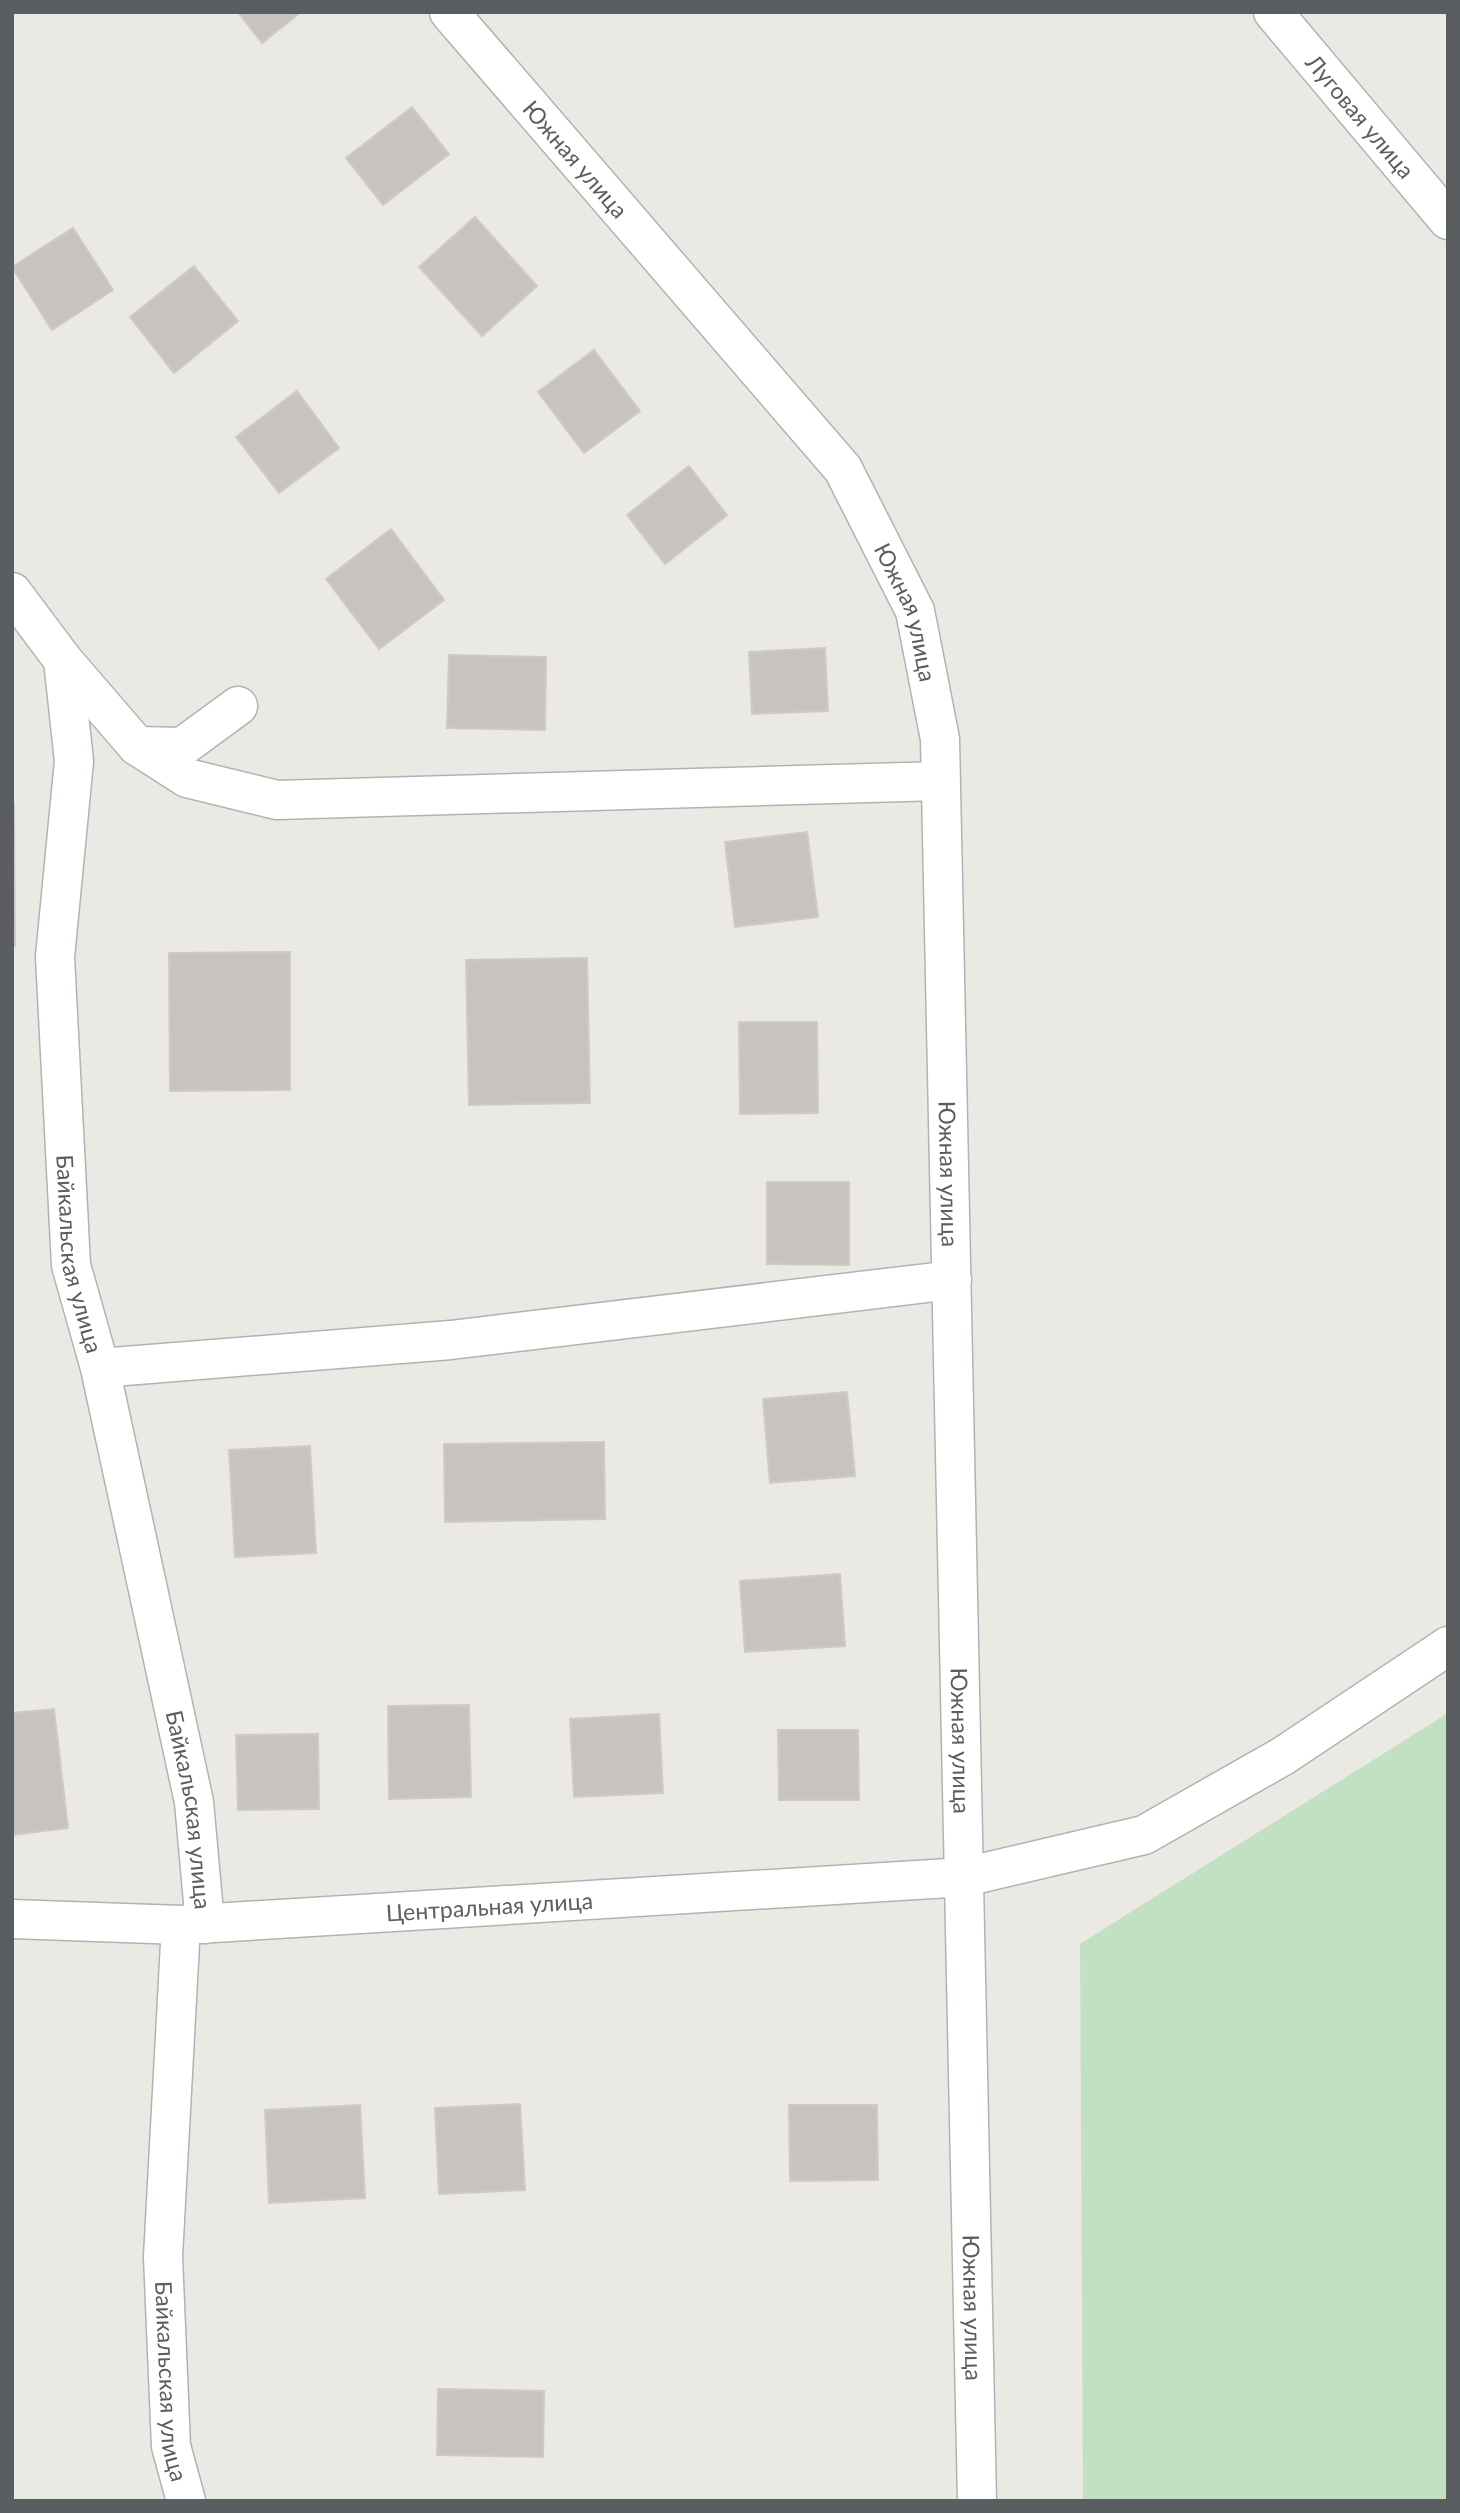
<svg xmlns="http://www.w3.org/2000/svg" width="1460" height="2513" viewBox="0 0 1460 2513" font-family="Lato,sans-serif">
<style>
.green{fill:#c2e0c2}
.building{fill:#c7c4bf;stroke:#cfcbc2;stroke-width:2}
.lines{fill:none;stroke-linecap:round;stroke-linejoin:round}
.minor-casing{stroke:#b0b3b6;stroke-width:41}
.minor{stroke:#fff;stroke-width:38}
.labels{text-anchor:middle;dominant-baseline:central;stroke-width:5;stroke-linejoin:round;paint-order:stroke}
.street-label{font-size:23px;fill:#5b5e61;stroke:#fff}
</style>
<rect width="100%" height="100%" fill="#ebe9e3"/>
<path class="green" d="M1448 1713V2501H1083L1080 1944Z"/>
<path class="building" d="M238 12H301L262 43Z
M412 107 449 154 383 205 346 158Z
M475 217 537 286 482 336 419 267Z
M73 228 113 290 52 330 12 267Z
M194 266 238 321 174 373 130 317Z
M594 350 640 411 584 453 538 392Z
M297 391 339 448 279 493 236 437Z
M689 466 727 515 665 564 627 515Z
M391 529 444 600 379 649 326 579Z
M825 648 828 711 752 714 749 652Z
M449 655 546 657 545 730 447 728Z
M12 804H14L15 946H12Z
M807 832 818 917 735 927 725 842Z
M290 952V1090L170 1091 169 953Z
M587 958 590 1103 469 1105 466 960Z
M739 1022H817L818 1113 740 1114Z
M767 1182H849V1265L767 1264Z
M847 1392 855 1476 770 1483 763 1399Z
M604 1442 605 1519 445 1522 444 1444Z
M310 1446 316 1553 235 1557 229 1450Z
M840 1574 845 1646 745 1652 740 1581Z
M469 1705 471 1797 389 1799 388 1706Z
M54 1709 68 1828 12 1835V1713Z
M659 1714 663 1793 574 1797 570 1719Z
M778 1730H858L859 1800H779Z
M318 1734 319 1809 238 1810 236 1735Z
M520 2104 525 2190 439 2194 435 2108Z
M360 2105 365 2198 269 2203 265 2110Z
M789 2105H877L878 2180 790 2181Z
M438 2389 544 2391 543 2457 437 2455Z"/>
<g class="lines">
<defs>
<g id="minor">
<path id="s1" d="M449 12 843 469 915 611 940 739 977 2501"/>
<path id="s2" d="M1273 12 1448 220"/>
<path id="s3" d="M12 592 63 660 74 761 55 957 71 1265 100 1368 194 1802 205 1924"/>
<path d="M63 660 137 746 187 778 277 800 940 781"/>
<path d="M137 746 182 747 238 706"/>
<path d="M100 1368 451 1340 952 1280"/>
<path id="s4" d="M12 1919 181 1925 965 1877 1144 1835 1283 1756 1448 1646"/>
<path id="s5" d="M181 1925 163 2257 171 2446 186 2501"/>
</g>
</defs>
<use href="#minor" class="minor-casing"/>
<use href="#minor" class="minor"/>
</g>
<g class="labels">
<g class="street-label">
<text stroke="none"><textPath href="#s2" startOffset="136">Луговая улица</textPath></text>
<text stroke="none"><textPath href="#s1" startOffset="194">Южная улица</textPath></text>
<text stroke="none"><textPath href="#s1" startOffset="761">Южная улица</textPath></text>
<text stroke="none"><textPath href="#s1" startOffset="1328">Южная улица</textPath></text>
<text stroke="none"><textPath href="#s3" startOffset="682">Байкальская улица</textPath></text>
<text stroke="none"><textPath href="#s1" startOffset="1895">Южная улица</textPath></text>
<text stroke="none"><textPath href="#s3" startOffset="1250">Байкальская улица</textPath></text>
<text stroke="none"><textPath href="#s4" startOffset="478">Центральная улица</textPath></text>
<text stroke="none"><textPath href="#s1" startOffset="2462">Южная улица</textPath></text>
<text stroke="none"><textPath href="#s5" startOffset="457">Байкальская улица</textPath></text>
</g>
</g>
<rect width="1460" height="2513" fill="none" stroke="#5b5e61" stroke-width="28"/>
</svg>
